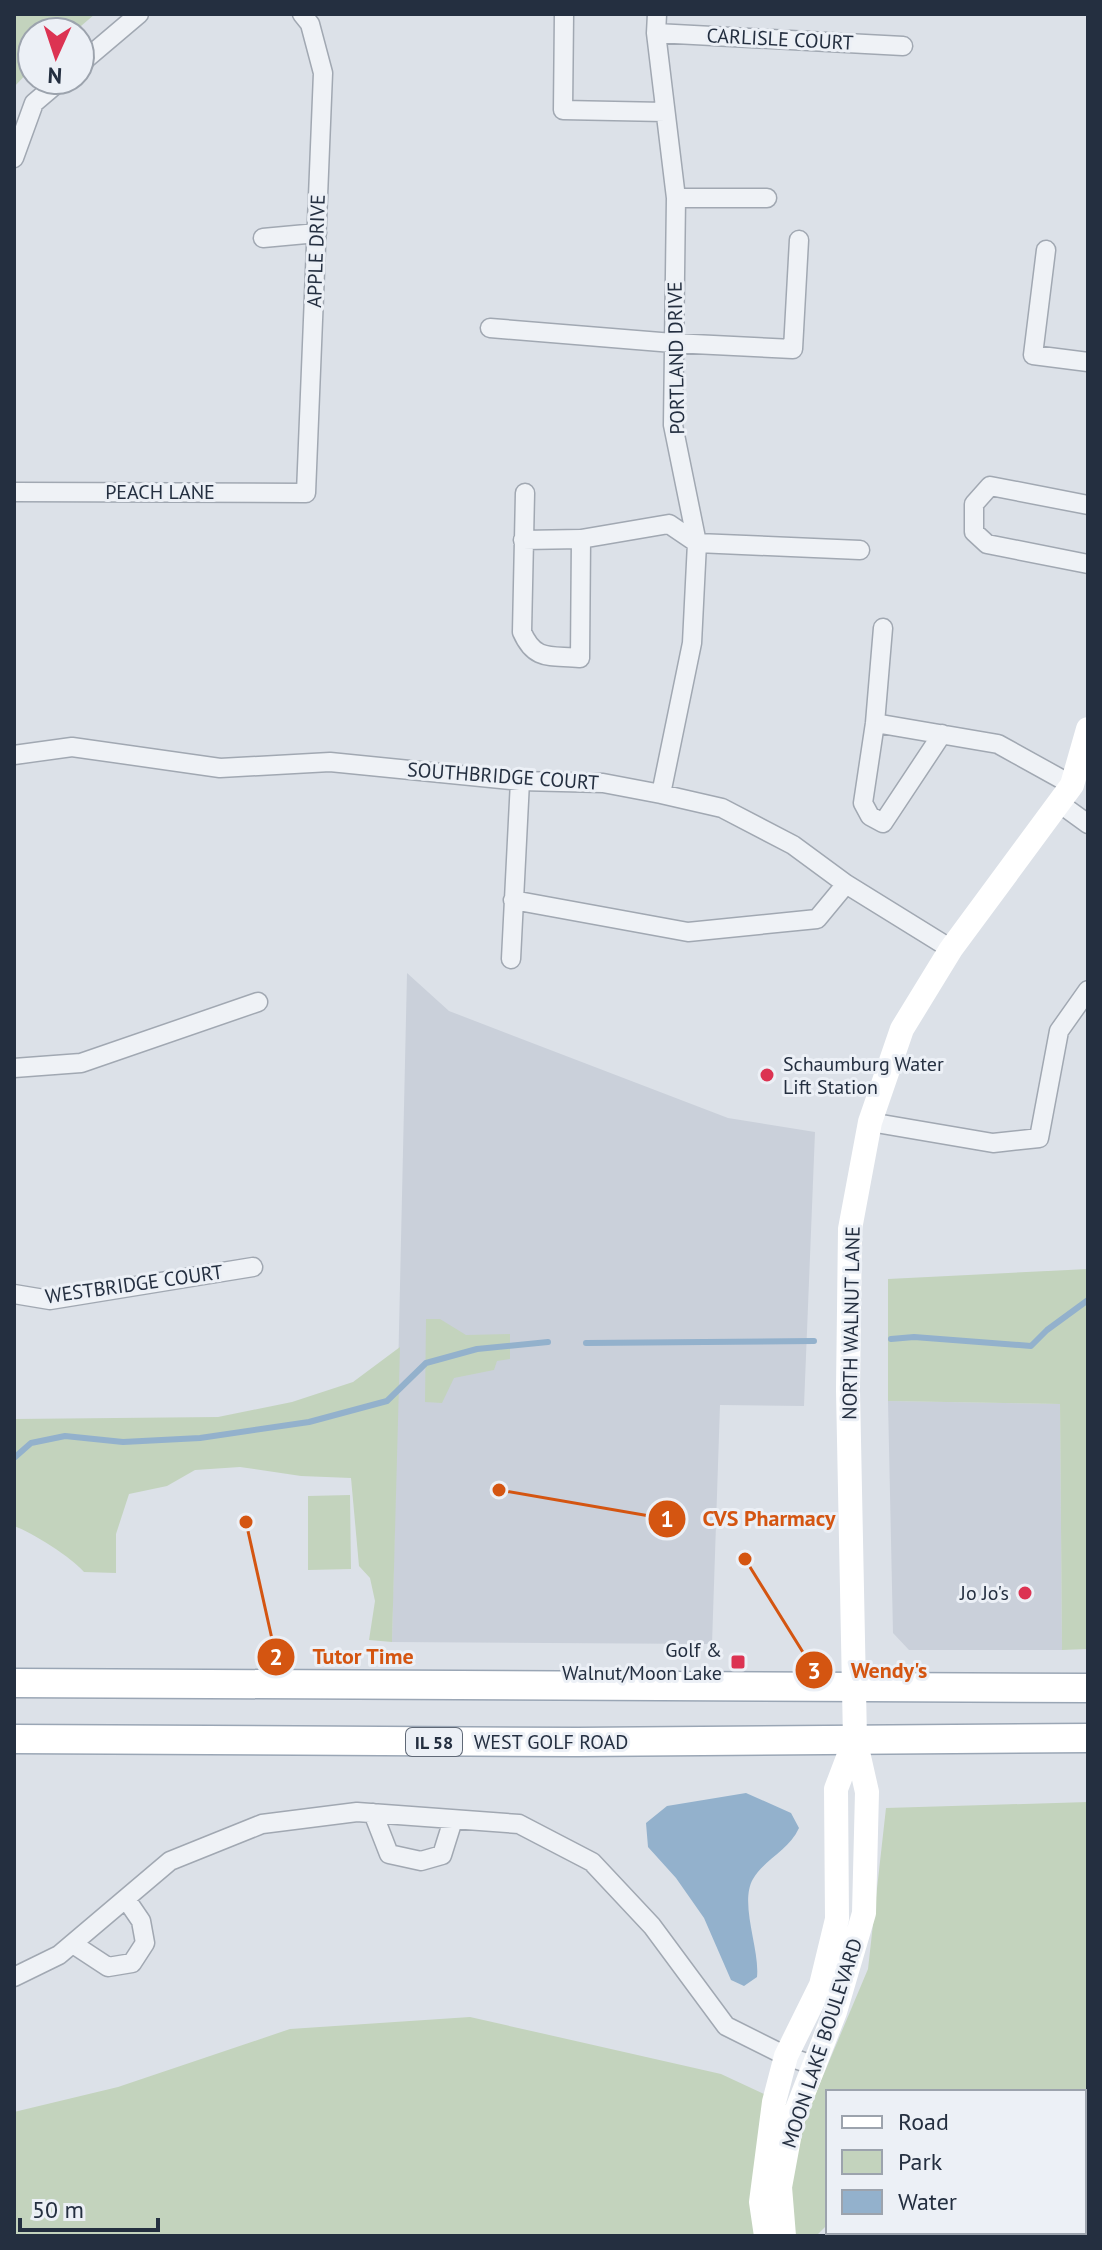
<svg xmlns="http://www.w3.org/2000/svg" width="1102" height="2250" viewBox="0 0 1102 2250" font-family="'PT Sans',sans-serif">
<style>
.built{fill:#cad0da}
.green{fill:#c3d3bd}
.water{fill:#93b1cc}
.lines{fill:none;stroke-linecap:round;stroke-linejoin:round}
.stream{stroke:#93b1cc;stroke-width:6}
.street-casing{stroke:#a1a8b2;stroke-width:21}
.primary-casing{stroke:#9aa6b5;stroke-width:31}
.street{stroke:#eff2f6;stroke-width:18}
.secondary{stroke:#fff;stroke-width:24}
.primary{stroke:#fff;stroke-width:28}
.poi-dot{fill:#dc3352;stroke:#ecf0f6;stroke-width:3}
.labels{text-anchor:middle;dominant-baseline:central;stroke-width:6;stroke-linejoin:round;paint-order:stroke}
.shield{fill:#ecf0f6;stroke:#606977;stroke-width:2}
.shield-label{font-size:18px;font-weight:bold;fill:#242f40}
.street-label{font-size:20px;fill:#242f40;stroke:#ecf0f6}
.poi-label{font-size:20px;fill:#242f40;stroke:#ecf0f6;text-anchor:end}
.leader{fill:none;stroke:#d45511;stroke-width:3}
.callout-dot{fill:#d45511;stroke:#ecf0f6;stroke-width:3}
.mark-label{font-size:24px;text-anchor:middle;font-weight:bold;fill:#fff}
.callout-label{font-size:22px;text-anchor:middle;font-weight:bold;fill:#d45511;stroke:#ecf0f6;stroke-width:6;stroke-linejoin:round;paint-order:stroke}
</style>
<rect width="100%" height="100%" fill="#dce1e8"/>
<path class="built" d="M407 973 449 1011 728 1118 815 1132 804 1406 720 1405 712 1644 392 1642Z
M888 1401 1060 1404 1062 1650H909L893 1633Z"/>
<path class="green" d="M14 14H95L74 32H32V68L14 87Z
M1088 1269V1649L1062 1650 1060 1404 888 1401V1279Z
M426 1319H440L466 1335 510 1334V1359L497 1361 494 1370 454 1378 442 1403 425 1402Z
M400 1347 392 1642 369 1640 375 1601 370 1578 359 1566 351 1478 301 1476 240 1467 195 1470 167 1486 129 1494 116 1534V1573L84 1572C71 1557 33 1533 14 1526V1419L218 1417 292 1402 353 1382Z
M350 1495 351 1569 308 1570V1496Z
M1088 1802V2150H1084V2092H828V2224L816 2236H14V2112L118 2087 290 2029 470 2017 721 2074 807 2114 868 1969 886 1808Z"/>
<path class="water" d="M746 1793 791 1813 799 1828C789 1850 765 1859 753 1879 739 1903 760 1949 757 1977L744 1986 731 1980 704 1918 676 1878 648 1847 646 1823 667 1806Z"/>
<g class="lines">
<path class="stream" d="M891 1339 914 1337 1031 1346 1047 1330 1088 1300
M586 1343 814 1341
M14 1458 31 1443 65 1436 123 1442 200 1438 309 1422 387 1401 426 1363 477 1349 548 1342"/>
<defs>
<path id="street" d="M564 14 563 110 665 112
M657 14 656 33 676 198 673 425 697 543 692 643 661 794
M656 33 903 46
M80 64 139 14
M14 158 34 103 61 80
M676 198H767
M263 238 317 233
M1046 250 1033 355 1088 362
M490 328 673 343 793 349 799 240
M14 492 306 493 323 73 310 24 302 14
M525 493 522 632C535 662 551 655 580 658L581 539
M1088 505 990 486 974 504V532L987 544 1088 564
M523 540 581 539 669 524 697 543 860 550
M883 628 875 723 863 803 870 816 883 823 942 734
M875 723 998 744 1072 785
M14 755 72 747 220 768 330 762 520 781 603 783 661 794 722 808 793 845 846 884 951 949
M1059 803 1088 824
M513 900 688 932 817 919 846 884
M511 959 520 781
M14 1068 81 1063 258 1002
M870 1122 993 1143 1039 1138 1059 1031 1088 990
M14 1294 50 1300 253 1267
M373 1813 389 1854 421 1861 442 1855 453 1820
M73 1944 108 1967 132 1963 145 1943 141 1921 126 1899
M14 1977 59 1955 170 1861 262 1824 357 1812 519 1824 592 1862 652 1926 726 2026 786 2056 813 2065"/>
<path id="primary" d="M14 1683 1088 1688
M14 1739 578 1742 1088 1738"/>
</defs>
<use href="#street" class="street-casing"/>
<use href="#primary" class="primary-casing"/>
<use href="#street" class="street"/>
<path class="secondary" d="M766 2236 761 2202 774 2102 786 2056 821 1985 837 1919 836 1789 855 1739
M784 2236 780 2187 792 2122 835 2012 864 1913 867 1792 855 1739 848 1390 850 1229 870 1122 902 1029 951 949 1072 785 1088 729"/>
<use href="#primary" class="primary"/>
</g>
<g class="poi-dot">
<circle cx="767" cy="1075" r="8"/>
<circle cx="1025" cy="1593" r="8"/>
<rect x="730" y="1654" width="16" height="16" rx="4"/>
</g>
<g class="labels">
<rect class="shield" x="406" y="1728" width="56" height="28" rx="6"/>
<g class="shield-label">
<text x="434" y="1742">IL 58</text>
</g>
<g class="street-label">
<text transform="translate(780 39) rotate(3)">CARLISLE COURT</text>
<text transform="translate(316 251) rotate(-88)">APPLE DRIVE</text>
<text transform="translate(676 358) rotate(-91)">PORTLAND DRIVE</text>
<text x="160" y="492">PEACH LANE</text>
<text transform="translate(503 776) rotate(4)">SOUTHBRIDGE COURT</text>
<text transform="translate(134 1284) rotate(-8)">WESTBRIDGE COURT</text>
<text transform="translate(851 1323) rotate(-89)">NORTH WALNUT LANE</text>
<text x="551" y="1742">WEST GOLF ROAD</text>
<text transform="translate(822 2043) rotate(-72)">MOON LAKE BOULEVARD</text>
</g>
<g class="poi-label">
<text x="783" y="1064" text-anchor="start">Schaumburg Water<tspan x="783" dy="23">Lift Station</tspan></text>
<text x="1009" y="1593">Jo Jo's</text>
<text x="722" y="1650">Golf &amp;<tspan x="722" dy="23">Walnut/Moon Lake</tspan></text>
</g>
</g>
<path class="leader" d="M499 1490L667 1519M246 1522L276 1657M745 1559L814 1670"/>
<g class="callout-dot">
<circle cx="499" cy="1490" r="8"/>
<circle cx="246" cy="1522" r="8"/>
<circle cx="745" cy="1559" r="8"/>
<circle cx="667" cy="1519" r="20"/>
<circle cx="276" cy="1657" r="20"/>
<circle cx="814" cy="1670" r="20"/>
</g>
<g class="mark-label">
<text x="667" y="1527">1</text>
<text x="276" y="1665">2</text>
<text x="814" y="1679">3</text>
</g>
<g class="callout-label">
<text x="769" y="1526">CVS Pharmacy</text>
<text x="363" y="1664">Tutor Time</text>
<text x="889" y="1678">Wendy's</text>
</g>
<rect width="1102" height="2250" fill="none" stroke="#242f40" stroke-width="32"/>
<rect x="826" y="2090" width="260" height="144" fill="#ecf0f6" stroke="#9ca3ad" stroke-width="2"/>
<rect x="842" y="2116" width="40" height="12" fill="#ffffff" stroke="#9ca3ad" stroke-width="2"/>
<text x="898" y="2130" font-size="24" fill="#242f40">Road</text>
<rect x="842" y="2150" width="40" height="24" fill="#c3d3bd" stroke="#9ca3ad" stroke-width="2"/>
<text x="898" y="2170" font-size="24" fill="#242f40">Park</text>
<rect x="842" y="2190" width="40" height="24" fill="#93b1cc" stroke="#9ca3ad" stroke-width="2"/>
<text x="898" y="2210" font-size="24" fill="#242f40">Water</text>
<g transform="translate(56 56) rotate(183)"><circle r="38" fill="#ecf0f6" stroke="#9ca3ad" stroke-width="2"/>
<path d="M0-6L14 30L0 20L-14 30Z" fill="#dc3352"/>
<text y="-12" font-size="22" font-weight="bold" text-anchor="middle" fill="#242f40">N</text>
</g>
<path d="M20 2218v12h138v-12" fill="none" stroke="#242f40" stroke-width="4"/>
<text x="32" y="2218" font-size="24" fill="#242f40" stroke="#ecf0f6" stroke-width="6" paint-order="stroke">50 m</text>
</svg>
